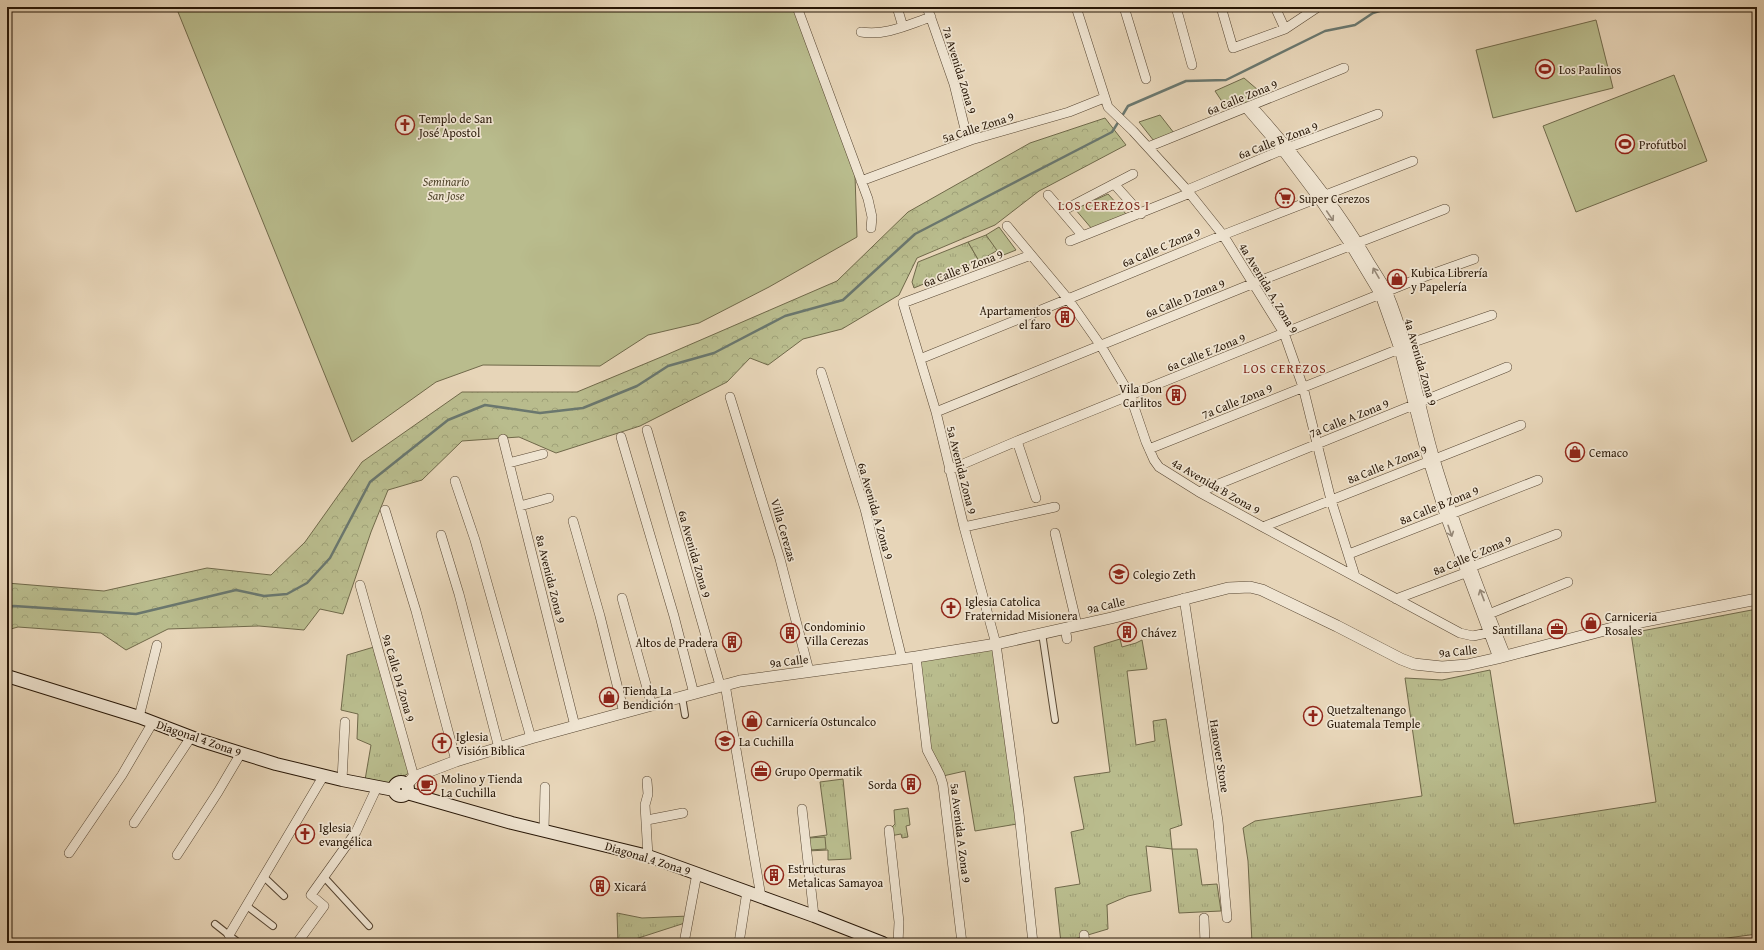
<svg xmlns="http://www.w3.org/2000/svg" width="1764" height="950" viewBox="0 0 1764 950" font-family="'Gentium Book Plus',serif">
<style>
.grass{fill:url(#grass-tufts);stroke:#70694a}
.forest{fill:url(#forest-crowns);stroke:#70694a}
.green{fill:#b9bc8d;stroke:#70694a}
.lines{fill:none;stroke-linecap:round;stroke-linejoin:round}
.stream{stroke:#6a776e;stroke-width:2.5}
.pedestrian-casing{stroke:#574632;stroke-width:8}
.minor-casing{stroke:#574632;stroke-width:10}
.tertiary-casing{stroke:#574632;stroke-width:12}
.secondary-casing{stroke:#271606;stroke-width:14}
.pedestrian{stroke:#efe4d1;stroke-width:6}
.minor{stroke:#efe4d1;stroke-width:9}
.tertiary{stroke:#efe4d1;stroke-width:11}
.secondary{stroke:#efe4d1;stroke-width:12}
.oneway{stroke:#958776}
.labels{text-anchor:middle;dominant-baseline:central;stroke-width:3.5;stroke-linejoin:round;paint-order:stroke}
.poi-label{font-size:12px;fill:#271606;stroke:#efe4d1;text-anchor:start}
.street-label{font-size:12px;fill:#271606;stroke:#efe4d1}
.park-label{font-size:12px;font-style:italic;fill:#53482e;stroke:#efe4d1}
.neighbourhood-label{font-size:13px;letter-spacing:1px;fill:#7a1f14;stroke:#efe4d1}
</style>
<defs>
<pattern id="grass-tufts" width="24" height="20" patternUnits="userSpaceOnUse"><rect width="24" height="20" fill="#b9bc8d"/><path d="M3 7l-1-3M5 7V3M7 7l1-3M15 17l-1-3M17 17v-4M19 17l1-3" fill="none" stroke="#9fa178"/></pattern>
<pattern id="forest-crowns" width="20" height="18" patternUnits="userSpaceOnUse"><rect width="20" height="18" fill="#b9bc8d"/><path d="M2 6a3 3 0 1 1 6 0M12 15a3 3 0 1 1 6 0" fill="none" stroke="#9fa178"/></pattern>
</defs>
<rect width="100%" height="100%" fill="#e7d5b8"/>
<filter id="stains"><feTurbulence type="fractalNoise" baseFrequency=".005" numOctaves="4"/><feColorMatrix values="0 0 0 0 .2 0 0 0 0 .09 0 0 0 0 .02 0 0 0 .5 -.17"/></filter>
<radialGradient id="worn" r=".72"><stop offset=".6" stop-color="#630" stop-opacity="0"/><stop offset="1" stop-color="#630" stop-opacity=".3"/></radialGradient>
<path class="grass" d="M968 242 979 261 914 288 912 282 918 262Z
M1757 609V934L1690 943H1252L1248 861 1243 828 1255 821 1422 796 1405 678 1442 680 1490 670 1514 824 1656 802 1631 633Z
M1120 639 1122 647 1136 643 1142 640 1147 669 1127 671 1136 745 1155 741 1153 721 1166 719 1182 825 1170 829 1172 849H1197L1202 885 1217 884 1221 911 1179 913 1172 849 1146 846 1151 891 1128 896 1107 905 1108 929 1061 943 1055 888 1080 884 1071 832 1084 829 1074 777 1110 772 1094 647Z
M374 647 409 773 389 785 365 780 371 745 357 739 358 714 341 710 347 655Z
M993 647 1017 824 975 831 965 771 943 776 929 752 919 661Z
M843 779 851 859 828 860V850L807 851 805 838 827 835 820 782Z
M908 808 910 825 906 826 908 837 902 838 901 834 890 836 889 830 895 824 894 810Z
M617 913 642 918 689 916 688 922 623 943H618Z"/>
<path class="forest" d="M1105 118 1126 145 1039 191 995 225 917 258 899 295 842 329 803 339 768 365 750 358 727 382 640 426 556 453 519 437 462 441 422 480 388 490 371 532 343 614 320 609 304 630 259 626 168 629 126 650 101 633 18 627 7 630V583L104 591 207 568 271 575 305 542 362 462 462 392H577L666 355 837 281 908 212 1030 143Z
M986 235 998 250 979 261 968 242Z"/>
<path class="green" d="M176 7H669L670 9 674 7H793L855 175 857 237 769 287 699 323 648 335 600 366 483 365 436 382 352 442Z
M1596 20 1613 88 1493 118 1476 50Z
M1674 75 1707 161 1576 212 1543 126Z
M1244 78 1265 96 1227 109 1215 91Z
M1160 115 1174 133 1154 141 1139 122Z
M1108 194 1127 215 1092 229 1075 209Z
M999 227 1016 250 1001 256 986 235Z
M825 837 826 849 809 850 808 838Z"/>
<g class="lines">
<path class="stream" d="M1122 116 1128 106 1186 81 1226 80 1325 31 1355 25 1373 13 1392 7
M7 607 14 606 136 614 236 590 264 596 287 594 307 583 330 558 370 482 448 420 485 405 540 413 583 408 637 386 668 366 714 353 785 316 843 300 915 234 1112 132 1119 121"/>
<defs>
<path id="pedestrian" d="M1042 633 1055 720
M682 697 685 715
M264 877 284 896
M324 877 369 926
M247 906 273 926
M215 924 239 943"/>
<path id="minor" d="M797 7 868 199 872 217 871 228
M897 7 903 27
M927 7 954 84 965 129 971 140
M1076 7 1108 107 1133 131 1187 190 1223 235 1284 333 1303 387 1331 500 1355 576
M1124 7 1146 79
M1176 7 1192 65
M1221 7 1233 48 1285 29 1318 7
M1275 7 1285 29
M861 32C886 36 907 25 931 17
M1252 106C1295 154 1337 205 1369 261 1375 271 1383 282 1388 293 1410 346 1419 404 1435 459 1455 526 1480 591 1506 656
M1246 108 1282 150 1318 198 1350 245 1380 295 1399 349 1428 461 1445 516 1498 658
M1148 147 1344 68
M861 181 971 140 1069 112 1104 98
M1115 185 1141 214
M1187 190 1282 150 1378 114
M1048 195 1083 236
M1062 211 1133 174
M1007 226 1068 299 1101 346 1130 395 1146 442 1154 460 1159 467 1199 492 1263 527 1460 633 1473 636 1496 631
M1070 241 1190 193
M1031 255 903 303 936 412 964 527 996 644 1019 813 1033 943
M920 359 1068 299 1223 235 1413 161
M821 372 865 509 902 659
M730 397 780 559 809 671
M936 412 1254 283 1445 209
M647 430 720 685
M621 437 674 616 694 694
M503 439 575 726
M1017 441 1036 498
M1149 449 1399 349 1405 345 1492 315
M509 463 543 454
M949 470 1017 441 1415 280 1474 259
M455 481 475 540 531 738
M1199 492 1507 367
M520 506 549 498
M385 510 416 611 456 761
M573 521 600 616 624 713
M964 527 1055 507
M1263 527 1521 425
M1055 533 1077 625
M441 535 459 594 499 748
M1349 554 1538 480
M360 585 414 777
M622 598 652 706
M1184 598 1218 821 1227 918
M1396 599 1465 573 1471 567 1557 534
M1489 614 1568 582
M1065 628 1067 639
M916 657 927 750 940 775 943 785 962 943
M725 684 761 897
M139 717 157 645
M342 780 345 722
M647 781 648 794 645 805 648 856
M802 809 814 916
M647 820 683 813
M134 823 191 737
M544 830 545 787
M889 830 899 922 898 943
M69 853 122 775 153 722
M177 855 218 792 241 753
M1204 918 1205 943
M229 935 324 775
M1084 935 1085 943
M297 943 324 906 311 895 356 832 377 787
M684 943 697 873
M739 943 747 891"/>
<path id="tertiary" d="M407 784 414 777 456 761 531 738 740 681 916 657 996 644 1111 618 1228 588 1250 587 1262 590 1337 626 1401 659 1414 664 1442 667 1467 665 1498 658 1620 626 1757 599"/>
<path id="secondary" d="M7 676 139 717 199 740 276 764 342 780 394 790
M394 789a7 7 0 1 1 14 0a7 7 0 1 1-14 0Z
M407 793 512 823 648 856 814 916 883 943"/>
</defs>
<use href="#pedestrian" class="pedestrian-casing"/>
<use href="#minor" class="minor-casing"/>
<use href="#tertiary" class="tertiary-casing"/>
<use href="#secondary" class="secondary-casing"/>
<use href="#pedestrian" class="pedestrian"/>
<use href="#minor" class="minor"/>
<use href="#tertiary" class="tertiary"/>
<use href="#secondary" class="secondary"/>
</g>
<defs><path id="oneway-shaft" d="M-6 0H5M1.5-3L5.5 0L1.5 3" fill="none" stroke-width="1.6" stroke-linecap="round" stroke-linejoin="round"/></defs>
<g class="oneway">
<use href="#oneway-shaft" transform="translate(1330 216) rotate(56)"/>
<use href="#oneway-shaft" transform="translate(1376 273) rotate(-120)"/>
<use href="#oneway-shaft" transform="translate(1450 531) rotate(71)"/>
<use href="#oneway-shaft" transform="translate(1482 595) rotate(-111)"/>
</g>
<defs>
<symbol id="stadium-ring" viewBox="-11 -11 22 22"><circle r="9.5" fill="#efe4d1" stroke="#8f2418" stroke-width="1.5"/><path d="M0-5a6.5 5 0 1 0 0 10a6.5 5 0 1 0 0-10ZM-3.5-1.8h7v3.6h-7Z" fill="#8f2418"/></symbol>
<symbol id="church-ring" viewBox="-11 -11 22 22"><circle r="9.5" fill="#efe4d1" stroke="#8f2418" stroke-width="1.5"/><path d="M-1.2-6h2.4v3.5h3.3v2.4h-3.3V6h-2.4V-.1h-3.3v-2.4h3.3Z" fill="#8f2418"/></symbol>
<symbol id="supermarket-ring" viewBox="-11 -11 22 22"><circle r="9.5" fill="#efe4d1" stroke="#8f2418" stroke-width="1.5"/><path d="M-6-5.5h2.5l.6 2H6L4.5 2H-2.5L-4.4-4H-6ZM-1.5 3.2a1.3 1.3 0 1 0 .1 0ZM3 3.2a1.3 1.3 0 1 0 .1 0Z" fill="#8f2418"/></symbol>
<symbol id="shop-ring" viewBox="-11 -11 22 22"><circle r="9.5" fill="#efe4d1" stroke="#8f2418" stroke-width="1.5"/><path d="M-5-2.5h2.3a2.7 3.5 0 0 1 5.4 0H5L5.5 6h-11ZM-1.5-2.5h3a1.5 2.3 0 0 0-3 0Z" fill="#8f2418"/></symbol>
<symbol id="building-ring" viewBox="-11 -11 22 22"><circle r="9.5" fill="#efe4d1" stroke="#8f2418" stroke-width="1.5"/><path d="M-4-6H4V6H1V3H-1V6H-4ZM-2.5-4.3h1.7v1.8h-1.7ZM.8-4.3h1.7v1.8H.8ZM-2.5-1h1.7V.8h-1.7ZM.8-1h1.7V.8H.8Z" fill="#8f2418"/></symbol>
<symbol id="school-ring" viewBox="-11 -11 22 22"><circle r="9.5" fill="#efe4d1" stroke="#8f2418" stroke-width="1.5"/><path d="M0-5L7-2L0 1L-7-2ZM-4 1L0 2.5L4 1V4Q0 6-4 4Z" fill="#8f2418"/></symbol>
<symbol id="office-ring" viewBox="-11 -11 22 22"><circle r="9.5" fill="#efe4d1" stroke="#8f2418" stroke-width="1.5"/><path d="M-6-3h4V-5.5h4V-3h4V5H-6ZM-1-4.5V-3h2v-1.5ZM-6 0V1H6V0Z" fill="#8f2418"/></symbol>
<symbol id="cafe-ring" viewBox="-11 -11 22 22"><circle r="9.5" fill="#efe4d1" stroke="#8f2418" stroke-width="1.5"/><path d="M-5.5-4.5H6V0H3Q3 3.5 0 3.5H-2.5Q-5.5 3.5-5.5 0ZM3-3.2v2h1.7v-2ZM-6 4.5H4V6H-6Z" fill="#8f2418"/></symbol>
</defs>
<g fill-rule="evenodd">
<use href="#stadium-ring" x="1534" y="58" width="22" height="22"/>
<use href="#church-ring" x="394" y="114" width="22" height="22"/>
<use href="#stadium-ring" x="1614" y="133" width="22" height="22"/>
<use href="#supermarket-ring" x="1274" y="187" width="22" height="22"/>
<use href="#shop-ring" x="1386" y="268" width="22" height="22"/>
<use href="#building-ring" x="1054" y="306" width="22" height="22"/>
<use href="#building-ring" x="1165" y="384" width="22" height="22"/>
<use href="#shop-ring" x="1564" y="441" width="22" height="22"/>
<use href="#school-ring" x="1108" y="563" width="22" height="22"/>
<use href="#church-ring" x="940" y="597" width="22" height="22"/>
<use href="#shop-ring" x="1580" y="612" width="22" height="22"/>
<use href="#office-ring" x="1546" y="618" width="22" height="22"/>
<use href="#building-ring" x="1116" y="621" width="22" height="22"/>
<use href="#building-ring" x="779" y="622" width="22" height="22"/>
<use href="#building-ring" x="721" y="631" width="22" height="22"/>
<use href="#shop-ring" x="598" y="686" width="22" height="22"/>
<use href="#church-ring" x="1302" y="705" width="22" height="22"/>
<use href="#shop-ring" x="741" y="710" width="22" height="22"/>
<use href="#school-ring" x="714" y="730" width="22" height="22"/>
<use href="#church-ring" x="431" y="732" width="22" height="22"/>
<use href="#office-ring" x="750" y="760" width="22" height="22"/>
<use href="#building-ring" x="900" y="773" width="22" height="22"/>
<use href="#cafe-ring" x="416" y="774" width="22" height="22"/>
<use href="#church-ring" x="294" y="823" width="22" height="22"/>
<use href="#building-ring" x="763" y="864" width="22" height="22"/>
<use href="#building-ring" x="589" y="875" width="22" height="22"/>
</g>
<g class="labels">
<g class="poi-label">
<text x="1559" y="69">Los Paulinos</text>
<text x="419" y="118">Templo de San<tspan x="419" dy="14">José Apostol</tspan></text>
<text x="1639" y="144">Profutbol</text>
<text x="1299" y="198">Super Cerezos</text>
<text x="1411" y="272">Kubica Librería<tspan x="1411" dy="14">y Papelería</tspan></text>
<text x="1051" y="310" text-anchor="end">Apartamentos<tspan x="1051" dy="14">el faro</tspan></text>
<text x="1162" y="388" text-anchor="end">Vila Don<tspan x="1162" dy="14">Carlitos</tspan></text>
<text x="1589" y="452">Cemaco</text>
<text x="1133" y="574">Colegio Zeth</text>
<text x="965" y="601">Iglesia Catolica<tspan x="965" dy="14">Fraternidad Misionera</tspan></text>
<text x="1605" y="616">Carniceria<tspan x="1605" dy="14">Rosales</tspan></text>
<text x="804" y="626">Condominio<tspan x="804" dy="14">Villa Cerezas</tspan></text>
<text x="1543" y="629" text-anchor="end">Santillana</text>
<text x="1141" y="632">Chávez</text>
<text x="718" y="642" text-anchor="end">Altos de Pradera</text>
<text x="623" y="690">Tienda La<tspan x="623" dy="14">Bendición</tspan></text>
<text x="1327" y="709">Quetzaltenango<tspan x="1327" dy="14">Guatemala Temple</tspan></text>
<text x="766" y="721">Carnicería Ostuncalco</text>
<text x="456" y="736">Iglesia<tspan x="456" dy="14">Visión Biblica</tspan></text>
<text x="739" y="741">La Cuchilla</text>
<text x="775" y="771">Grupo Opermatik</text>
<text x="441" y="778">Molino y Tienda<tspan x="441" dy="14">La Cuchilla</tspan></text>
<text x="897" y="784" text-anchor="end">Sorda</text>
<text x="319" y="827">Iglesia<tspan x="319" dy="14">evangélica</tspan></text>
<text x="788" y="868">Estructuras<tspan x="788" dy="14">Metalicas Samayoa</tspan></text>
<text x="614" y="886">Xicará</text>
</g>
<g class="street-label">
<text transform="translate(960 70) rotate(73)">7a Avenida Zona 9</text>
<text transform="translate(1242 97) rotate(-22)">6a Calle Zona 9</text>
<text transform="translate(978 127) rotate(-18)">5a Calle Zona 9</text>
<text transform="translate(1278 140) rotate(-21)">6a Calle B Zona 9</text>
<text transform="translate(1161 247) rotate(-23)">6a Calle C Zona 9</text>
<text transform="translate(963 268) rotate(-21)">6a Calle B Zona 9</text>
<text transform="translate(1269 288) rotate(59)">4a Avenida A, Zona 9</text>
<text transform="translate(1185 298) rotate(-22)">6a Calle D Zona 9</text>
<text transform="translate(1206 352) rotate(-22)">6a Calle E Zona 9</text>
<text transform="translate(1421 362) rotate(74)">4a Avenida Zona 9</text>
<text transform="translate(1237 401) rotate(-22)">7a Calle Zona 9</text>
<text transform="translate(1349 418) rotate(-22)">7a Calle A Zona 9</text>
<text transform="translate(1387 464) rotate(-22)">8a Calle A Zona 9</text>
<text transform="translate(962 470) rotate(76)">5a Avenida Zona 9</text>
<text transform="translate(1216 486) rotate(30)">4a Avenida B Zona 9</text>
<text transform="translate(1439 505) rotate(-22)">8a Calle B Zona 9</text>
<text transform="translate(876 511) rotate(74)">6a Avenida A Zona 9</text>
<text transform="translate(784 530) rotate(74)">Villa Cerezas</text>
<text transform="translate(695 554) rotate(74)">6a Avenida Zona 9</text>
<text transform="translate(1472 555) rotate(-23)">8a Calle C Zona 9</text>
<text transform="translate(551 579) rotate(76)">8a Avenida Zona 9</text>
<text transform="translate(1106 605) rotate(-13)">9a Calle</text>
<text transform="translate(1458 651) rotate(-6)">9a Calle</text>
<text transform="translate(789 661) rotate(-7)">9a Calle</text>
<text transform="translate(399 678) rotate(74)">9a Calle D4 Zona 9</text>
<text transform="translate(199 738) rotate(19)">Diagonal 4 Zona 9</text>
<text transform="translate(1220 756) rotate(81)">Hanover Stone</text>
<text transform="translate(961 833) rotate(83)">5a Avenida A Zona 9</text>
<text transform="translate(648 858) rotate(17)">Diagonal 4 Zona 9</text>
</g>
<g class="park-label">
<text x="446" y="181">Seminario<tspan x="446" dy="14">San Jose</tspan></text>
</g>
<g class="neighbourhood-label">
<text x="1104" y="205">LOS CEREZOS I</text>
<text x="1285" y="368">LOS CEREZOS</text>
</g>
</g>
<rect width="1764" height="950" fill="none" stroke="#e7d5b8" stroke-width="24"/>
<rect x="8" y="8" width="1748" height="934" fill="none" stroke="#271606" stroke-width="2"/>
<rect x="12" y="12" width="1740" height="926" fill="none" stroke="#271606"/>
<rect width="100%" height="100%" filter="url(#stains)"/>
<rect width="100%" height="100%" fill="url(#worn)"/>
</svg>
